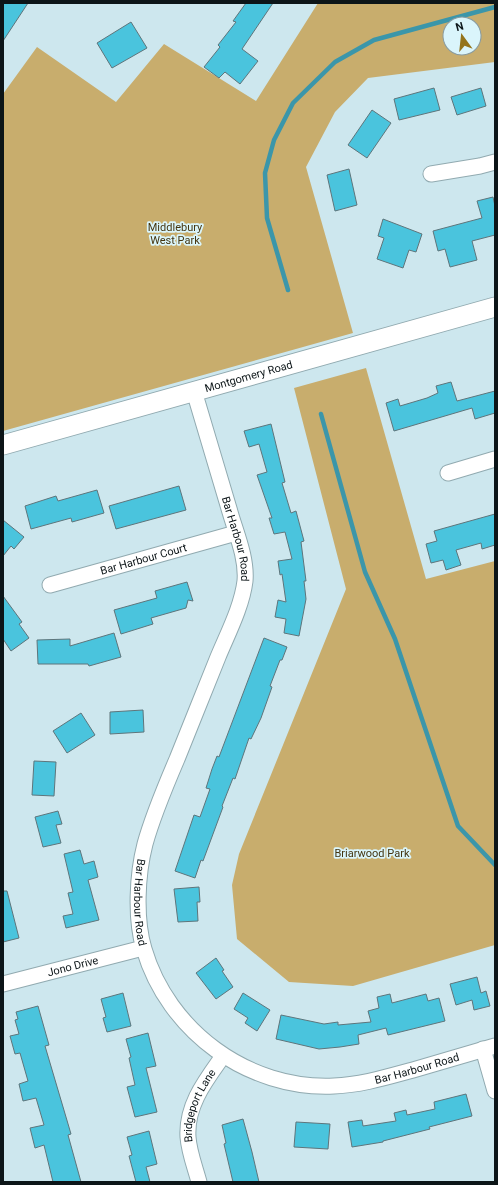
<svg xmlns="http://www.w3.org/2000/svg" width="498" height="1185" viewBox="0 0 498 1185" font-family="Roboto,sans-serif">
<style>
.green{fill:#c8ad6d;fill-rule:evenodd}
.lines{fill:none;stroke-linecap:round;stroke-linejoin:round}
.stream{stroke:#3b96aa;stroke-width:4.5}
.building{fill:#4ac4dd;stroke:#5e757b}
.minor-casing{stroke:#91aab0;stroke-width:17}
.tertiary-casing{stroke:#91aab0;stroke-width:21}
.minor{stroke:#fff;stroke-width:15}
.tertiary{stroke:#fff;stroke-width:19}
.labels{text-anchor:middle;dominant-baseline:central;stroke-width:3.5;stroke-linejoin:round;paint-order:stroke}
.park-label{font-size:11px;fill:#443510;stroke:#daf5fb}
.street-label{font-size:11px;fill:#0c1518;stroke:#daf5fb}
</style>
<rect width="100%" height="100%" fill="#cde7ee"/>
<path class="green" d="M318 3H495V62L368 78 335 112 306 167 353 333 3 431V94L37 47 116 102 164 44 256 101ZM450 24H474V48H450Z
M366 368 426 579 495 561V945L353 986 289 982 237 939 232 885 239 854 346 589 294 388Z"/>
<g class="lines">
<path class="stream" d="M288 290 267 218 265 173 274 140 293 103 335 62 374 40 495 7
M321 414 365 572 395 639 458 826 495 865"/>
</g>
<path class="building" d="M3 3H28L3 41Z
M246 3H273L242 49 258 61 240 84 225 72 219 78 204 67 220 47 218 45 236 22 233 21Z
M131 22 147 48 112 68 97 43Z
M434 88 440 110 399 120 394 99Z
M481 88 486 106 457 115 451 97Z
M372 110 391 123 367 158 348 145Z
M349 169 357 205 335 211 327 175Z
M493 197 495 206V235L472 241 477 260 450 267 445 249 438 251 433 231 482 218 477 201Z
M383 219 422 234 416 252 409 250 403 268 377 259 384 238 378 236Z
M451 382 457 401 495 391V413L475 419 472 408 394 431 386 403 398 399 400 406 427 398 438 393 436 386Z
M271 424 285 482 282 483 291 513 296 511 304 541 301 542 306 581H304L306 599 299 636 284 633 286 619 275 617 278 600 286 602 282 574 280 575 278 561 292 559 285 532 274 534 269 518H272L257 475 267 472 259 444 249 447 244 431Z
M179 486 186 510 116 529 109 506Z
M97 490 104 513 72 522 71 518 31 529 25 506 56 496 58 501Z
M495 514V545L482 549 481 543 456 550 461 565 446 570 443 560 431 563 426 544 437 541 434 531Z
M3 520 24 537 14 549 11 546 3 556Z
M187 582 193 601 188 600 186 608 151 618 153 624 121 634 114 610 157 598 155 591Z
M3 596 22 622 19 624 29 638 11 651 3 639Z
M114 633 121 657 89 666 88 664H38L37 640 70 639V646Z
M264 638 287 647 282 660H280L270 686 272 687 261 718 251 739 249 738 235 779 233 778 222 806 223 807 203 861 201 860 195 878 175 871 194 815 200 817 210 789 206 788 212 769 217 756 219 757Z
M143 710 144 732 110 734V712Z
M81 713 95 735 67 753 53 731Z
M34 761 56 762 54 796 32 795Z
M58 811 62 824 56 825 61 843 43 847 35 817Z
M80 850 84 864 94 861 98 877 88 880 99 920 66 928 63 916 73 914 68 893 73 892 64 854Z
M199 887 200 902H197L198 921 178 922 174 889Z
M3 891H7L19 938 3 942Z
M216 958 224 970 222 971 233 987 216 999 196 973Z
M477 977 481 993 486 991 490 1006 474 1010 472 1000 456 1005 450 984Z
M123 993 131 1026 107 1032 103 1018 106 1017 101 999Z
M243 993 270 1010 257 1031 245 1023 248 1018 234 1009Z
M390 994 392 1003 426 994 428 1001 439 998 445 1021 388 1035 386 1028 358 1035 359 1044 340 1047 319 1049 276 1039 281 1015 324 1024 338 1022V1025L371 1022 368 1011 379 1008 377 997Z
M38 1006 49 1045 45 1046 71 1134 68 1135 81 1182H53L44 1145 35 1148 30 1128 44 1125 36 1098 23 1101 19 1084 28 1081 20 1053 15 1054 10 1036 19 1034 15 1020 18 1019 16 1012Z
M148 1033 156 1066 146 1068 157 1112 135 1117 127 1087 135 1085 129 1058 131 1057 126 1039Z
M466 1094 472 1116 429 1127 430 1129 383 1141V1142L352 1147 348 1122 362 1120 363 1126 396 1121 394 1113 406 1110 407 1115 435 1109 434 1102Z
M243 1119 252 1152 259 1182H233L224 1144 226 1143 222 1125Z
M296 1122 330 1124 328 1149 294 1147Z
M149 1131 157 1164 146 1167 150 1182H136L129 1156 132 1155 127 1137Z"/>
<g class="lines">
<defs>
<g id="minor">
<path d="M431 174 480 166 495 162"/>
<path id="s1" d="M194 391C206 432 218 472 230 512 236 533 247 558 245 581 242 606 228 633 218 657 204 691 191 725 177 759 165 787 153 815 145 844 137 875 135 919 144 949 168 1031 248 1090 334 1086 361 1085 387 1077 413 1070 440 1062 467 1054 495 1046"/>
<path d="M448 473 495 459"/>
<path id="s2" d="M50 585 236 533"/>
<path id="s3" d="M3 984 143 948"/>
<path d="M483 1049 495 1091"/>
<path id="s4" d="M199 1182C195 1167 189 1152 188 1137 186 1105 206 1080 223 1056"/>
</g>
<g id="tertiary">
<path id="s5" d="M3 445 495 307"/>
</g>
</defs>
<use href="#minor" class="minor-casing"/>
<use href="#tertiary" class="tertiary-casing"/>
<use href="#minor" class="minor"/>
<use href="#tertiary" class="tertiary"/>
</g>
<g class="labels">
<g class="park-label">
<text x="175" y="227">Middlebury<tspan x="175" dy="13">West Park</tspan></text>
<text x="372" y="853">Briarwood Park</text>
</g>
<g class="street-label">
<text stroke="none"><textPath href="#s5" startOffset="255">Montgomery Road</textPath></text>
<text stroke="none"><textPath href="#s1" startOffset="154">Bar Harbour Road</textPath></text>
<text stroke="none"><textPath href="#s2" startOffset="97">Bar Harbour Court</textPath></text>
<text stroke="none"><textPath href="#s1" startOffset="538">Bar Harbour Road</textPath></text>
<text stroke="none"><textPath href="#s3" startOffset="72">Jono Drive</textPath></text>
<text stroke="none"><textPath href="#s1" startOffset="922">Bar Harbour Road</textPath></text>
<text stroke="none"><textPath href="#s4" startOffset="80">Bridgeport Lane</textPath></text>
</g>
</g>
<rect width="498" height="1185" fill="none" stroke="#0c1518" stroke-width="8"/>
<g transform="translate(462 36) rotate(345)"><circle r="19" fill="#daf5fb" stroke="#889ba0"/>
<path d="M0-3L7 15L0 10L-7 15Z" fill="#94741b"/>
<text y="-6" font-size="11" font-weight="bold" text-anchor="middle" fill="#0c1518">N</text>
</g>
</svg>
